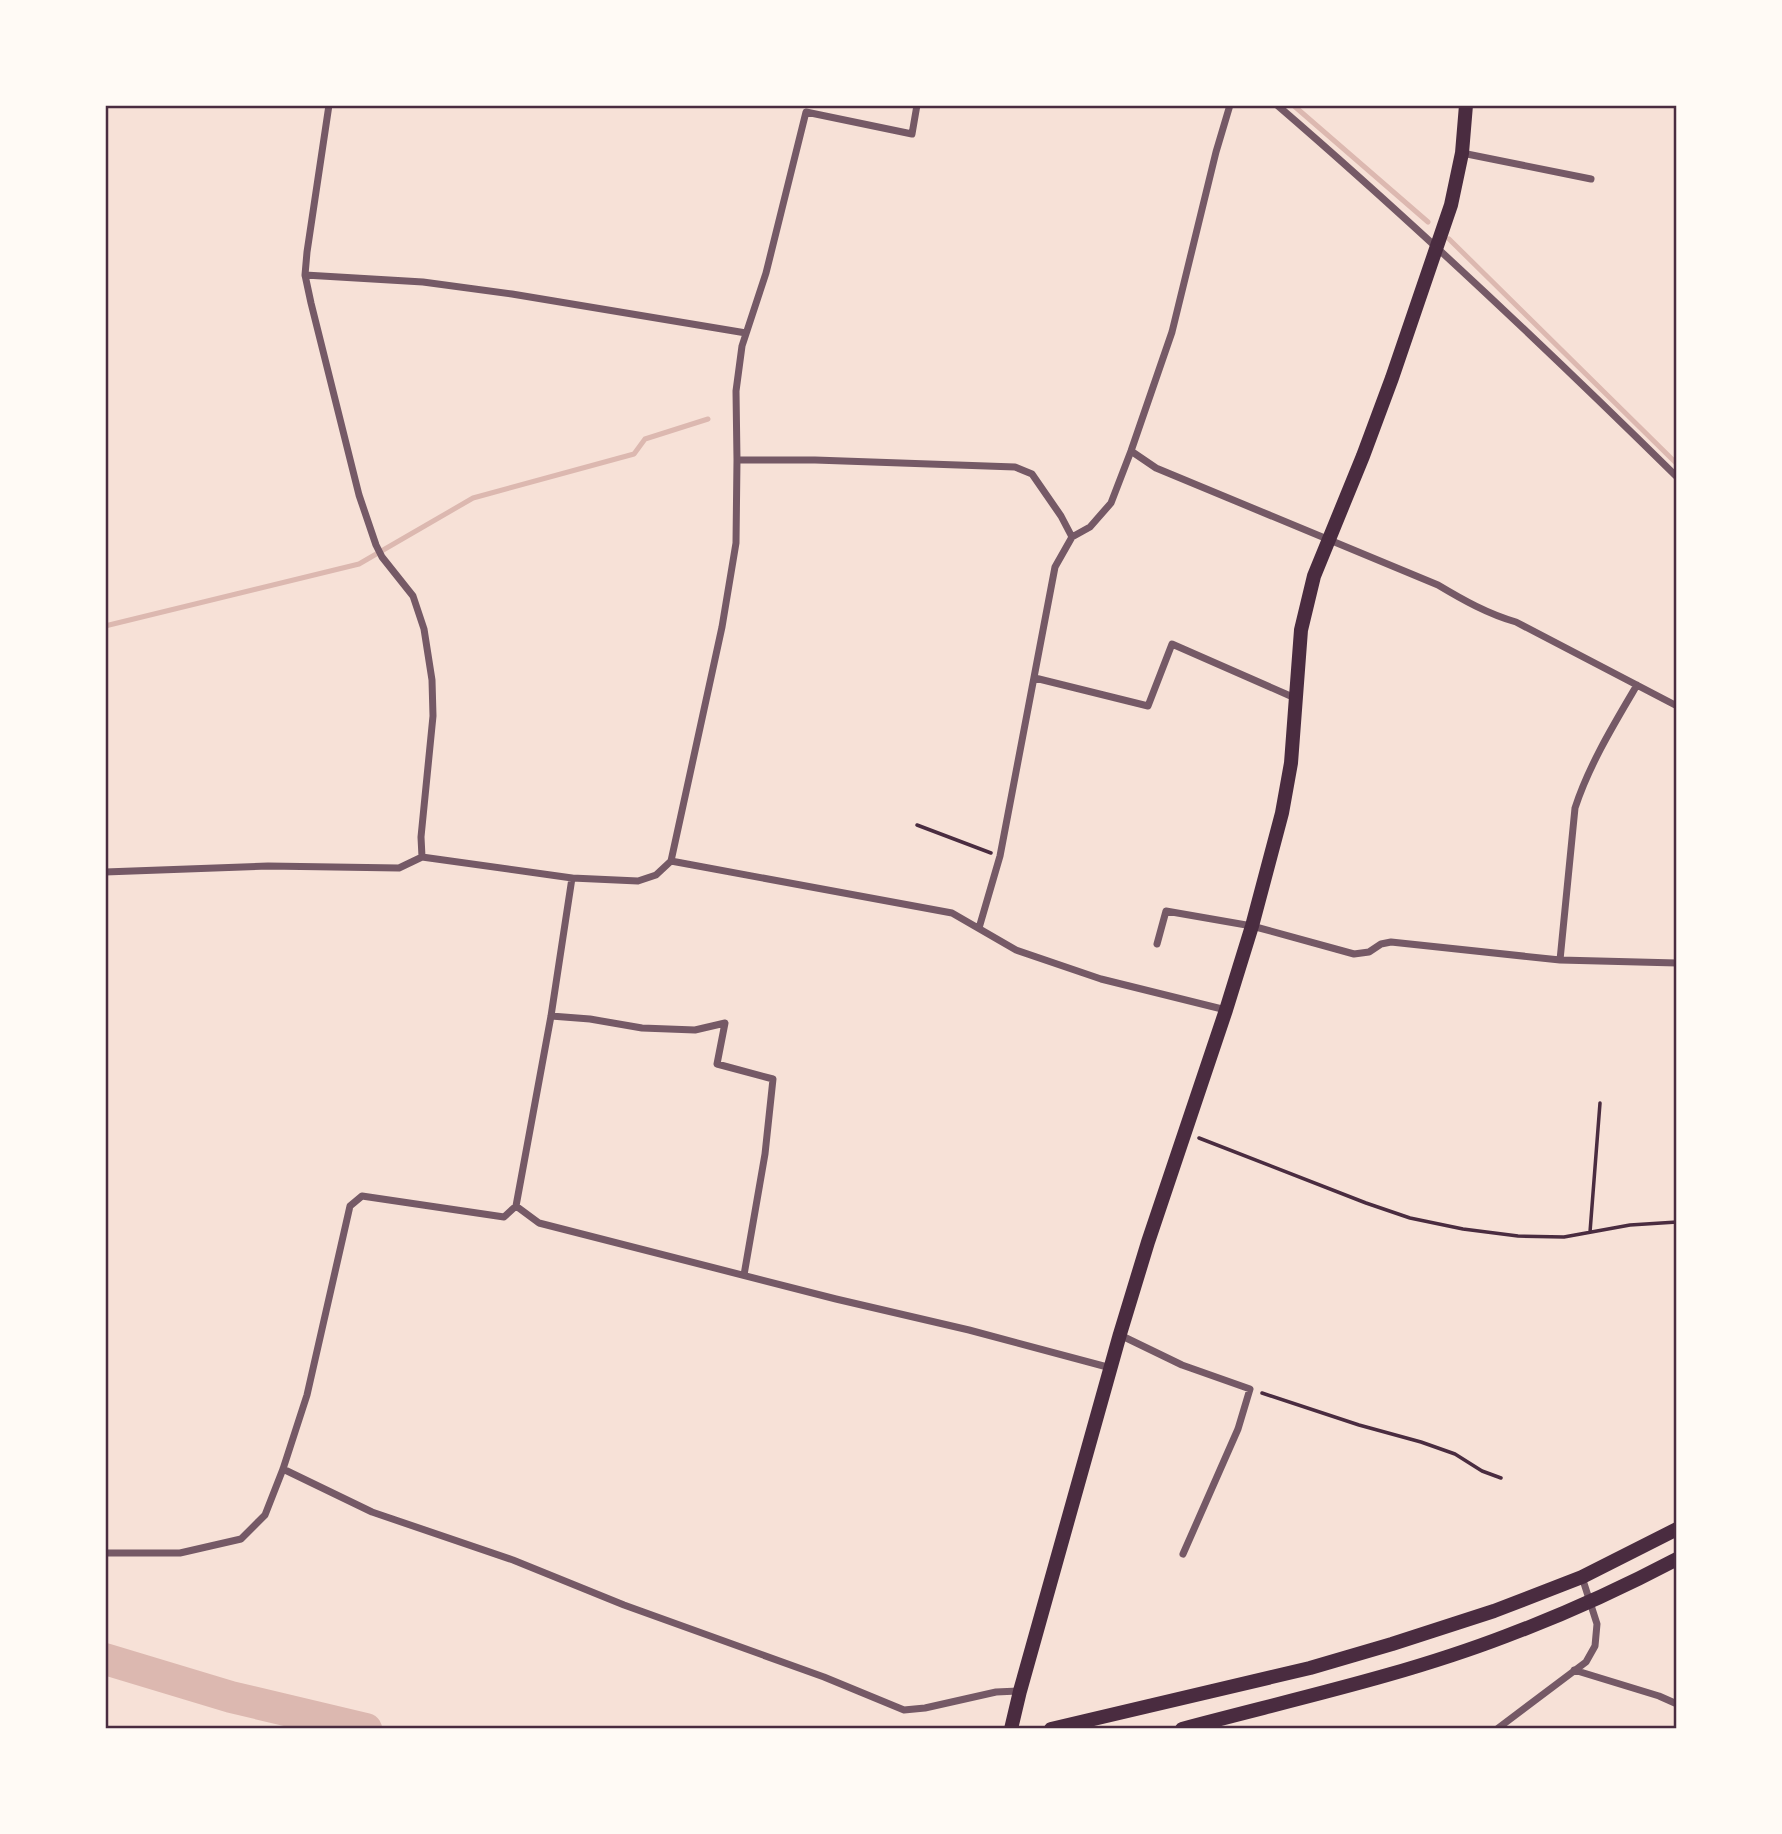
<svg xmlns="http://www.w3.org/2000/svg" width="1782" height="1834" viewBox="0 0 1782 1834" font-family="'Open Sans',sans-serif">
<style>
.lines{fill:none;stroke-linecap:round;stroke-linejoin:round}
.stream{stroke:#dcb8b0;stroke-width:5}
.river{stroke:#dcb8b0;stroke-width:32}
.path{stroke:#4a2c40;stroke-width:3.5}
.minor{stroke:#755966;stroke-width:7}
.primary{stroke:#4a2c40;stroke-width:14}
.trunk{stroke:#4a2c40;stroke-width:14}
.neatline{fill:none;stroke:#4a2c40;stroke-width:2.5}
</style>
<rect width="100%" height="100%" fill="#f7e1d7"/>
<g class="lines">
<path class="stream" d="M1293 105 1428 222
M1449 239 1677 464
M105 626 359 564 473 498 634 454 645 439 708 419"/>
<path class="river" d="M105 1659 231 1697 366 1729"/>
<path class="path" d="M917 825 991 853
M1199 1138 1366 1203 1410 1218 1463 1229 1518 1236 1564 1237 1630 1225 1677 1222
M1590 1232 1600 1103
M1262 1393 1359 1425 1421 1442 1455 1454 1482 1471 1501 1478"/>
<path class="minor" d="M329 105 307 252 305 275 311 303 359 495 376 545 382 557 413 596 424 629 432 680 433 716 421 837 422 857
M1277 105C1415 224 1547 349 1677 477
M1462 153 1591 179
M305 275 423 282 512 294 746 333
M1131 451 1156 468 1438 585C1463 600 1488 614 1516 622L1677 706
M737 460H815L1015 467 1032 474 1061 516 1072 537 1090 527 1111 503 1131 451 1172 332 1216 152 1230 105
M1035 678 1148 706 1172 644 1295 698
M671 861 952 913 1016 950 1101 979 1226 1010
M105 872 268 866 399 868 422 857 572 878 638 881 656 875 671 861 722 627 736 543 737 460 736 391 742 346 766 273 806 112 912 134 917 105
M979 928 1000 856 1055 567 1072 537
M1157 944 1166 911 1252 926 1354 954 1369 952 1381 944 1391 942 1560 960 1575 808C1589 765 1614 724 1637 685
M1560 960 1677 963
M551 1016 590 1019 642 1028 695 1030 725 1023 717 1064 773 1079 765 1154 744 1275
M516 1206 539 1223 836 1299 969 1330 1111 1368
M1120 1335 1182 1365 1250 1389 1238 1429 1183 1554
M283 1469 372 1512 513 1560 624 1605 824 1677 904 1710 925 1708 996 1692 1020 1691
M105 1553H180L241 1539 265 1515 283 1469 307 1395 350 1206 362 1196 504 1217 516 1206 551 1016 572 878
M1574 1670 1659 1696 1677 1704
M1497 1729 1586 1662 1595 1646 1597 1624 1582 1577"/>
<path class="primary" d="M1011 1729 1020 1691 1120 1334 1148 1242 1226 1010 1252 926 1282 813 1291 763 1301 630 1314 576 1363 456 1392 378 1451 205 1462 153 1466 105"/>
<path class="trunk" d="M1051 1729 1310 1668 1392 1644 1494 1611 1582 1577 1677 1529
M1182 1729C1290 1700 1402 1676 1506 1636 1565 1614 1622 1588 1677 1559"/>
</g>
<rect width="1782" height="1834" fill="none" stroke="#fffaf5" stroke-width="214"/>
<rect x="107" y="107" width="1568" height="1620" class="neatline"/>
</svg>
